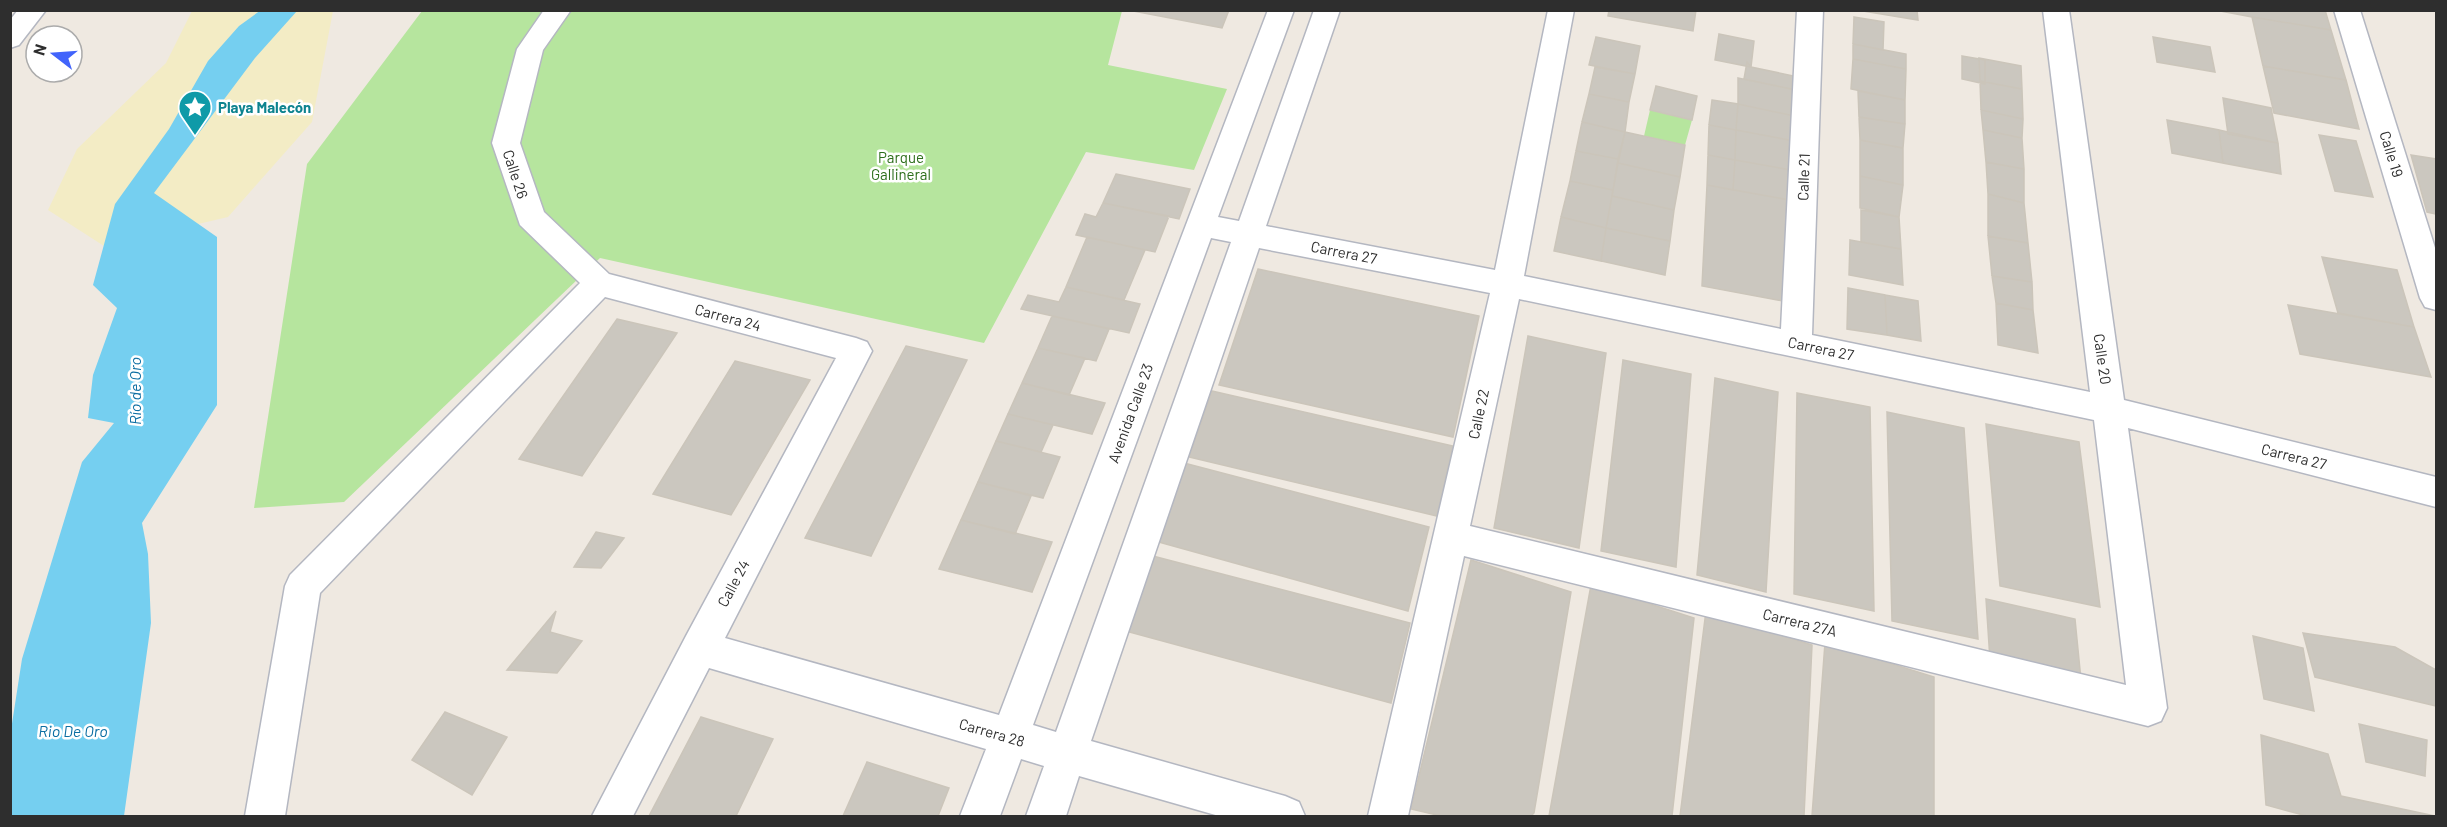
<svg xmlns="http://www.w3.org/2000/svg" width="2447" height="827" viewBox="0 0 2447 827" font-family="Barlow,sans-serif">
<style>
.green{fill:#b6e59e}
.sand{fill:#f3ecc5}
.water{fill:#75cff0}
.building{fill:#cbc7bf;stroke:#cbc5ba;stroke-width:1.5}
.lines{fill:none;stroke-linecap:round;stroke-linejoin:round}
.street-casing{stroke:#b4b7c1;stroke-width:3}
.street{fill:#fff;fill-rule:evenodd}
.labels{text-anchor:middle;dominant-baseline:central;stroke-width:5;stroke-linejoin:round;paint-order:stroke}
.culture-label{font-size:15px;font-weight:bold;fill:#0d838f;stroke:#fff;text-anchor:start}
.street-label{font-size:15px;fill:#2e2e2e;stroke:#fff}
.park-label{font-size:15px;fill:#2c6e1b;stroke:#fff}
.water-label{font-size:16px;font-style:italic;fill:#0d6fa3;stroke:#fff}
</style>
<rect width="100%" height="100%" fill="#efe9e1"/>
<path class="green" d="M422 11H1122L1108 65 1227 89 1194 170 1086 152 984 343 600 258 344 502 254 508 307 164Z
M1650 110 1692 120 1685 145 1644 136Z"/>
<path class="sand" d="M192 11H333L312 122 228 217 104 246 48 210 77 149 166 63Z"/>
<path class="water" d="M261 10 297 11 255 58 154 193 217 237V405L142 523 148 554 151 623 124 816H11V730L22 659 82 462 114 423 88 418 93 375 117 308 93 285 115 204 169 129 208 61 239 26Z"/>
<path class="building" d="M1128 10H1229L1222 28Z
M1609 10H1696L1693 31 1608 16Z
M1917 10 1918 20 1857 10Z
M2215 10H2325L2331 30 2252 17Z
M1854 17 1884 22 1883 50 1853 44Z
M2252 17 2331 30 2346 80 2263 66Z
M1719 34 1754 41 1751 67 1715 60Z
M1596 37 1640 46 1635 74 1589 65Z
M2153 37 2210 47 2215 72 2157 62Z
M1853 44 1906 54V69L1853 59Z
M1962 56 1985 60V84L1962 79Z
M1979 58 2021 66 2022 89 1980 81Z
M1853 59 1906 69 1905 100 1851 89Z
M1747 62 1751 67 1803 78 1801 91 1744 79Z
M2263 66 2346 80 2359 129 2274 113Z
M1595 67 1635 74 1629 102 1589 94Z
M1738 78 1801 91 1799 117 1738 104Z
M1980 81 2022 89 2023 119 1981 110Z
M1656 86 1697 96 1692 120 1650 110Z
M1858 91 1905 100V124L1859 117Z
M1589 94 1629 102 1625 132 1582 122Z
M2223 98 2271 108 2278 143 2228 134Z
M1712 100 1738 104 1736 130 1709 125Z
M1738 104 1799 117 1794 141 1736 130Z
M1981 110 2023 119 2022 138 1983 130Z
M1859 117 1905 124 1903 148 1860 140Z
M2167 120 2219 130 2223 163 2172 153Z
M1582 122 1625 132 1618 159 1576 151Z
M1709 125 1736 130 1735 160 1708 155Z
M1736 130 1794 141 1791 170 1735 160Z
M1983 130 2022 138 2024 169 1986 162Z
M2219 130 2278 143 2281 174 2223 163Z
M1625 132 1685 145 1680 177 1618 163Z
M2319 135 2356 141 2373 197 2335 191Z
M1860 140 1903 148V185L1860 176Z
M1576 151 1618 159 1613 190 1570 181Z
M1708 155 1735 160 1733 190 1707 185Z
M2411 155 2436 159V214L2427 212Z
M1735 160 1791 170 1790 200 1733 190Z
M1986 162 2024 169V203L1988 194Z
M1618 163 1680 177 1674 210 1612 196Z
M1116 174 1190 189 1179 219 1103 203Z
M1860 176 1903 185 1899 217 1860 208Z
M1570 181 1613 190 1606 228 1561 217Z
M1707 185 1790 200 1783 301 1702 286Z
M1988 194 2024 203 2028 243 1988 236Z
M1612 196 1674 210 1670 241 1606 228Z
M1103 203 1169 216 1155 252 1076 235 1085 214 1096 217Z
M1861 210 1899 217 1901 249 1861 242Z
M1561 217 1606 228 1601 261 1554 251Z
M1606 228 1670 241 1665 275 1601 261Z
M1988 236 2028 243 2032 282 1992 276Z
M1087 237 1145 250 1124 300 1066 287Z
M1850 240 1901 249 1903 285 1849 275Z
M2322 257 2397 270 2414 327 2338 313Z
M1258 269 1479 316 1453 437 1219 385Z
M1992 276 2032 282 2033 310 1996 303Z
M1066 287 1140 304 1129 333 1021 309 1028 295 1059 302Z
M1848 288 1885 295 1887 335 1847 329Z
M1885 295 1918 301 1921 341 1887 335Z
M1996 303 2033 310 2038 353 1998 345Z
M2288 305 2414 327 2431 377 2300 354Z
M1052 316 1109 329 1096 361 1038 348Z
M617 319 677 333 582 476 519 459Z
M1528 336 1606 353 1579 548 1494 528Z
M906 346 967 360 871 556 805 538Z
M1038 348 1085 358 1069 395 1022 383Z
M1623 360 1691 374 1676 567 1601 551Z
M735 361 810 380 731 515 653 494Z
M1715 378 1778 392 1766 592 1697 575Z
M1022 383 1105 403 1092 434 1008 414Z
M1212 391 1453 446 1437 516 1189 457Z
M1797 393 1870 407 1874 611 1794 594Z
M1887 412 1964 428 1978 639 1892 621Z
M1008 414 1053 425 1041 452 996 441Z
M1986 424 2079 442 2100 607 2000 586Z
M996 441 1060 457 1043 498 978 482Z
M1184 463 1429 527 1408 611 1155 541Z
M978 482 1031 496 1015 534 961 520Z
M961 520 1052 542 1032 592 939 569Z
M596 532 624 538 601 568 574 567Z
M1149 555 1410 623 1391 703 1122 630Z
M1471 560 1571 592 1534 813 1531 816H1441L1411 809Z
M1591 585 1694 618 1672 816H1549Z
M1986 599 2075 619 2081 680 1990 660Z
M556 611 550 632 582 641 557 673 507 670Z
M1706 611 1812 645 1804 816H1680Z
M2303 633 2395 647 2436 670V706L2315 677Z
M2253 636 2303 648 2314 711 2264 699Z
M1825 643 1934 677V816H1812Z
M445 712 507 737 472 795 412 760Z
M701 717 773 739 736 816H649Z
M2359 724 2427 740 2425 776 2366 762Z
M2261 735 2328 754 2341 796 2435 816H2307L2266 805Z
M867 762 949 788 938 816H843Z"/>
<g class="lines">
<defs>
<path id="street" d="M18 10H46L19 45 10 48V20Z
M544 10H571L543 50 520 143 544 212 609 274 856 338 867 342 872 351 725 638 999 715 1268 10H1294L1218 217 1239 221 1314 10H1340L1266 226 1495 270 1548 10H1574L1524 276 1781 329 1797 10H1823L1812 335 2090 392 2043 10H2069L2124 400 2436 477V507L2128 428 2167 708 2161 721 2148 726 1464 556 1408 816H1368L1490 293 1259 248 1091 741 1285 796 1299 802 1305 816H1219L1079 776 1066 816H1026L1044 766 1021 759 1000 816H960L986 749 709 668 633 816H592L686 636 836 358 605 297 320 593 285 816H245L285 586 290 575 580 283 520 225 492 143 517 49ZM1211 238 1231 242 1056 732 1033 725ZM1519 299 2094 420 2126 685 1470 526Z
M2334 10H2360L2436 251V310L2425 307 2420 298Z"/>
</defs>
<use href="#street" class="street-casing"/>
<use href="#street" class="street"/>
</g>
<defs>
<symbol id="sight-pin" viewBox="-11 -11 22 30"><path d="M0 17L-7.5 6A9.5 9.5 0 1 1 7.5 6Z" fill="#0f9aa8" stroke="#fff"/><path d="M0-6L1.8-2.2L6-1.7L2.9 1.2L3.7 5.4L0 3.3L-3.7 5.4L-2.9 1.2L-6-1.7L-1.8-2.2Z" fill="#fff"/></symbol>
</defs>
<g fill-rule="evenodd">
<use href="#sight-pin" x="176" y="88" width="38" height="52"/>
</g>
<g class="labels">
<g class="culture-label">
<text x="218" y="107">Playa Malecón</text>
</g>
<g class="street-label">
<text transform="translate(2392 154) rotate(73)">Calle 19</text>
<text transform="translate(516 174) rotate(72)">Calle 26</text>
<text transform="translate(1803 177) rotate(-88)">Calle 21</text>
<text transform="translate(1344 252) rotate(11)">Carrera 27</text>
<text transform="translate(728 317) rotate(15)">Carrera 24</text>
<text transform="translate(1821 348) rotate(12)">Carrera 27</text>
<text transform="translate(2103 359) rotate(82)">Calle 20</text>
<text transform="translate(1130 413) rotate(-70)">Avenida Calle 23</text>
<text transform="translate(1478 414) rotate(-78)">Calle 22</text>
<text transform="translate(2294 456) rotate(14)">Carrera 27</text>
<text transform="translate(733 583) rotate(-62)">Calle 24</text>
<text transform="translate(1800 622) rotate(14)">Carrera 27A</text>
<text transform="translate(992 732) rotate(16)">Carrera 28</text>
</g>
<g class="park-label">
<text x="901" y="157">Parque<tspan x="901" dy="17">Gallineral</tspan></text>
</g>
<g class="water-label">
<text transform="translate(134 391) rotate(-90)">Río de Oro</text>
<text x="73" y="730">Rio De Oro</text>
</g>
</g>
<rect width="2447" height="827" fill="none" stroke="#2e2e2e" stroke-width="24"/>
<g transform="translate(54 54) rotate(287)"><circle r="28" fill="#ffffff" stroke="#ababab" stroke-width="1.5"/>
<path d="M0-4.5L10 22L0 15L-10 22Z" fill="#4264fb"/>
<text y="-9" font-size="16" font-weight="bold" text-anchor="middle" fill="#2e2e2e">N</text>
</g>
</svg>
